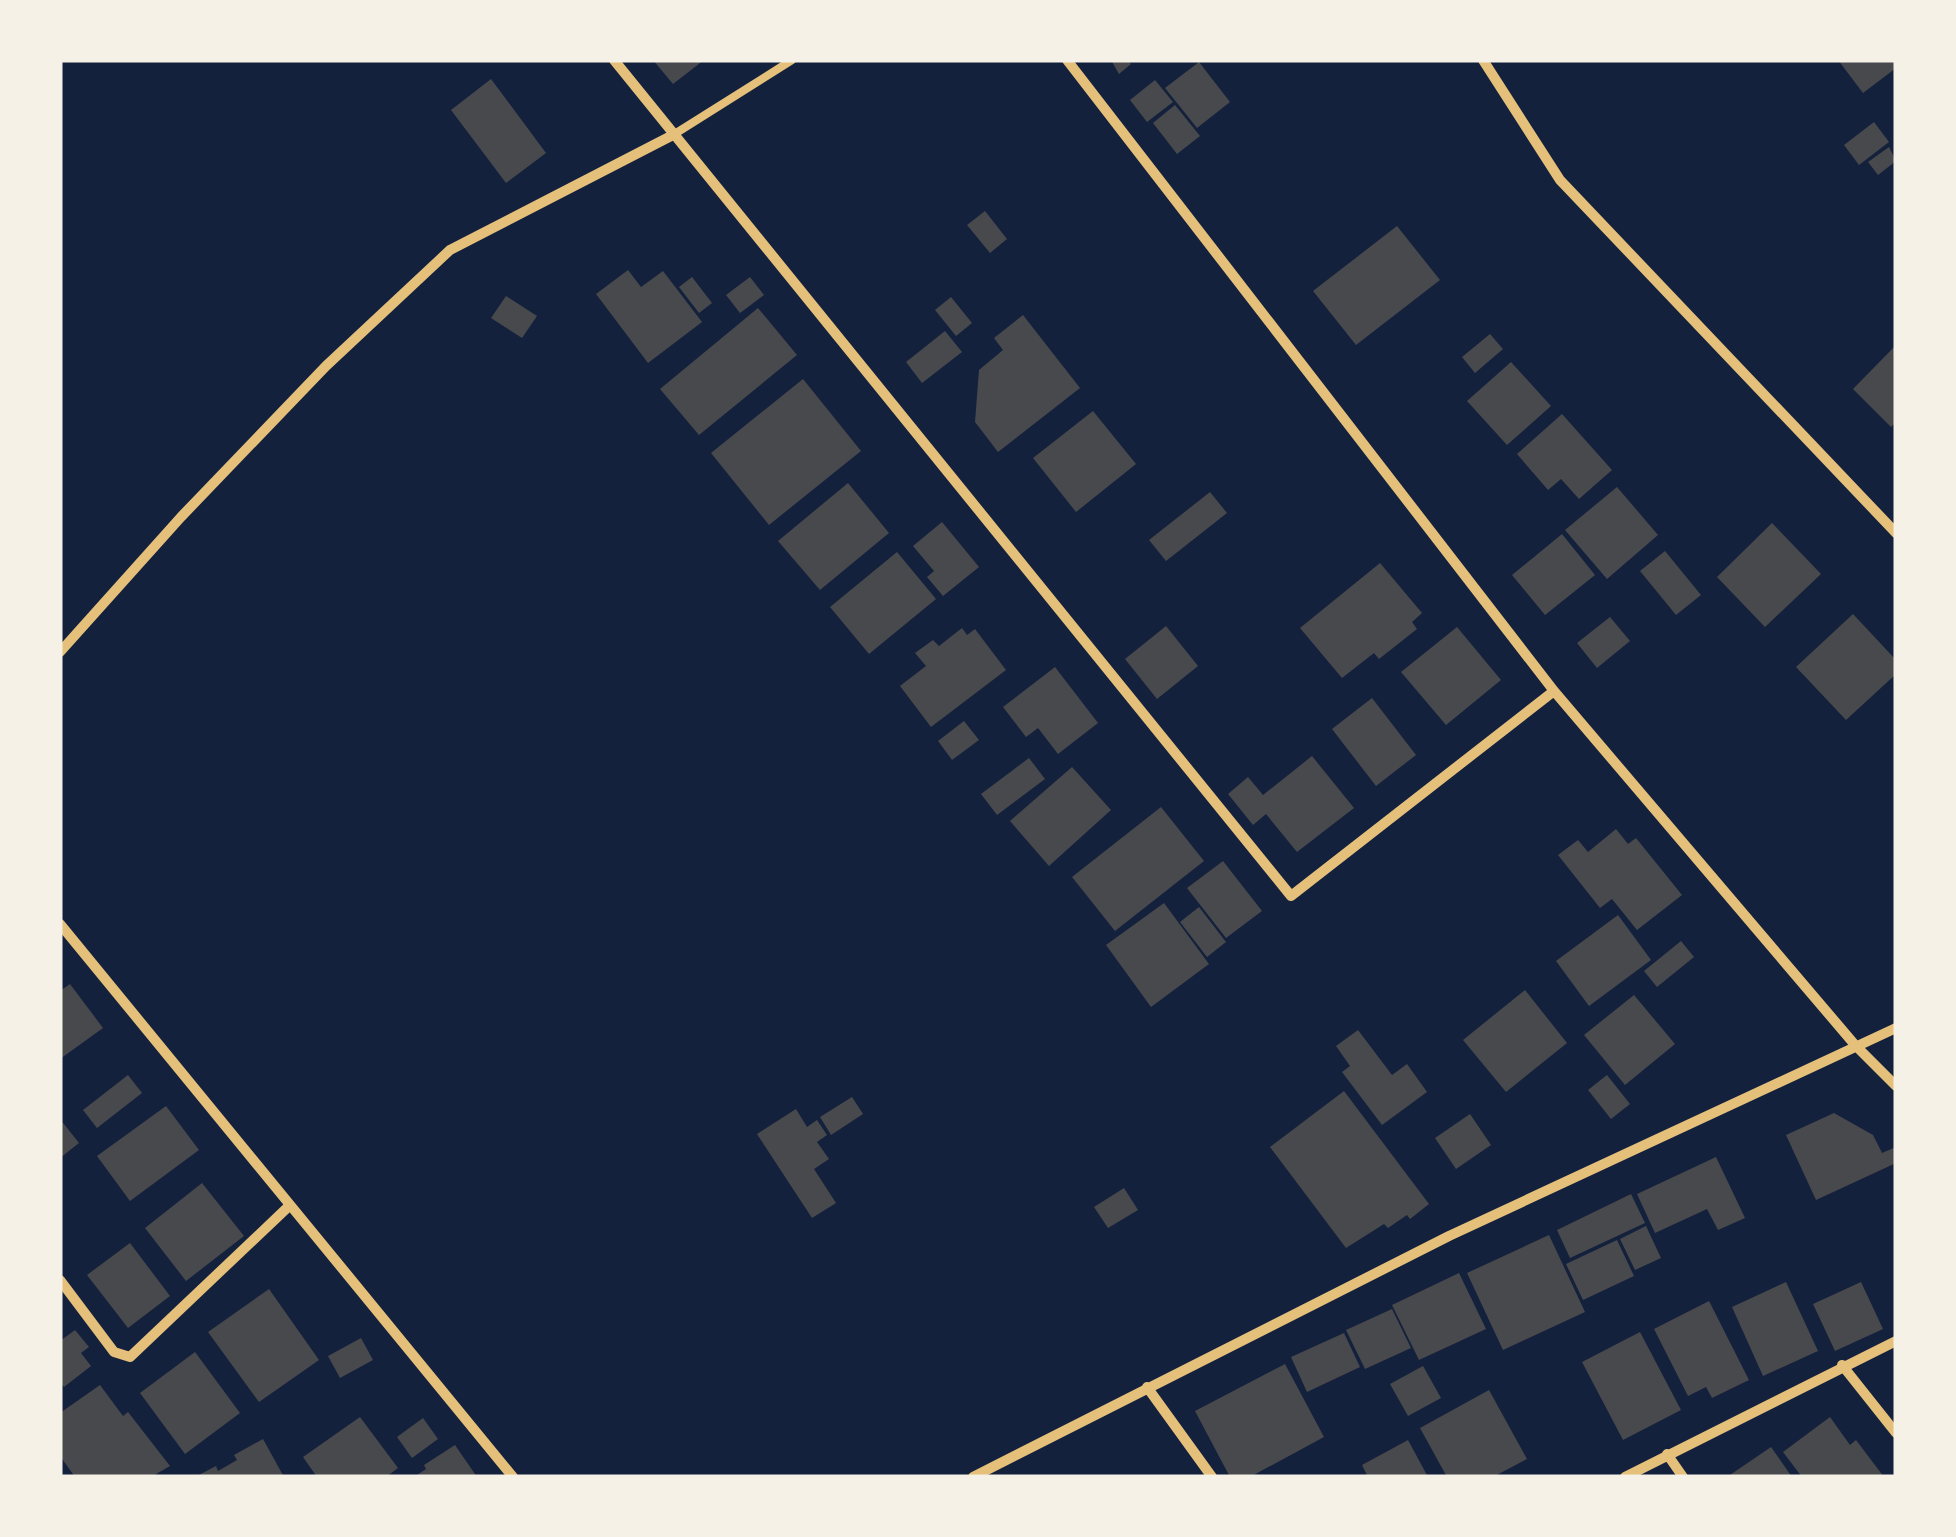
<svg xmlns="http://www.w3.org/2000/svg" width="1956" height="1537" viewBox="0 0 1956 1537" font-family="'Nunito Sans',sans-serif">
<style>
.building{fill:#48494c}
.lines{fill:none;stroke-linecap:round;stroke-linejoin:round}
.service{stroke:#e5c07b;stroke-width:8}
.minor{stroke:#e5c07b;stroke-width:10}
</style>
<rect width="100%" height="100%" fill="#14213d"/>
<path class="building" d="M653 60H704L673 84Z
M1111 60H1128L1131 64 1119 74Z
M1838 60H1896V68L1863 93Z
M1199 62 1230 102 1197 128 1165 88Z
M491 79 546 153 506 183 451 110Z
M1155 80 1173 102 1147 122 1130 100Z
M1175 105 1200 136 1177 154 1153 123Z
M1874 122 1889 142 1859 165 1844 145Z
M1889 147 1896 161 1878 175 1868 162Z
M985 211 1007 239 990 253 967 225Z
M1397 226 1440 280 1356 345 1313 291Z
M628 270 641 287 663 271 702 322 648 363 596 294Z
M692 277 712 303 699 313 679 287Z
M750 277 764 295 740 313 726 295Z
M506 296 537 316 522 338 491 318Z
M951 297 972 323 956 336 935 310Z
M758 308 797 355 699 435 660 389Z
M1023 315 1080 388 998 452 975 422 979 370 1003 350 994 338Z
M945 331 962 352 922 383 906 362Z
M1490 334 1503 349 1475 373 1462 357Z
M1896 345V422L1891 427 1853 389Z
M1511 362 1551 406 1507 445 1467 401Z
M803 379 861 451 769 525 711 453Z
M1093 411 1136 464 1076 512 1033 458Z
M1562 414 1612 470 1579 499 1561 479 1548 490 1517 454Z
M848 483 889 533 820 590 778 541Z
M1617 487 1658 535 1607 579 1565 530Z
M1210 492 1227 513 1166 561 1149 540Z
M942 522 979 567 943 596 927 577 934 571 913 546Z
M1772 523 1821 574 1765 627 1717 577Z
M1562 534 1595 575 1545 615 1512 575Z
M1665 551 1701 595 1676 615 1640 571Z
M897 552 936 599 869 654 830 607Z
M1380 563 1422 613 1412 622 1417 629 1379 659 1374 653 1342 678 1300 628Z
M1853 614 1896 660V674L1846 720 1796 667Z
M1610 617 1630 641 1597 668 1577 643Z
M1166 626 1198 666 1157 699 1125 659Z
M1457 627 1501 680 1446 725 1401 672Z
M962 628 967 635 975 629 1006 670 931 727 900 686 926 666 915 653 933 640 939 646Z
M1055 667 1098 723 1058 754 1038 728 1026 737 1003 707Z
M1372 698 1416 755 1376 786 1332 729Z
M964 721 979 740 952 760 938 741Z
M1312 756 1354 808 1297 852 1266 814 1253 825 1228 794 1248 777 1263 795Z
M1029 758 1045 779 997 815 981 794Z
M1072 767 1111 810 1049 866 1010 821Z
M1161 807 1204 861 1115 931 1072 877Z
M1616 829 1628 844 1636 838 1682 895 1637 930 1612 899 1600 908 1558 855 1578 840 1588 852Z
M1223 861 1262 911 1226 938 1187 888Z
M1164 903 1209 964 1151 1007 1106 945Z
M1199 907 1226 942 1207 957 1180 922Z
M1618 915 1651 960 1589 1006 1556 961Z
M1681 941 1694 957 1657 987 1644 971Z
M70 984 103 1028 60 1059V991Z
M1525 990 1567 1043 1506 1092 1463 1040Z
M1634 995 1675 1044 1625 1085 1584 1035Z
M1358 1030 1392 1075 1407 1064 1427 1092 1382 1125 1342 1072 1350 1066 1336 1046Z
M128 1075 142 1093 97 1128 83 1110Z
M1607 1075 1630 1104 1611 1119 1588 1090Z
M1344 1091 1429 1204 1410 1219 1407 1215 1388 1228 1384 1224 1346 1248 1270 1147Z
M852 1097 863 1114 831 1135 820 1117Z
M166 1106 199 1150 130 1201 97 1156Z
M796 1109 807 1127 817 1120 827 1135 817 1142 829 1159 814 1169 836 1203 812 1218 757 1134Z
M1834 1113 1873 1135 1882 1153 1896 1147V1163L1816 1200 1786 1135Z
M1470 1114 1491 1145 1456 1169 1435 1138Z
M60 1119 79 1143 60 1158Z
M1716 1157 1745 1218 1718 1230 1707 1209 1655 1233 1637 1194Z
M202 1183 244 1236 186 1281 145 1228Z
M1124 1188 1138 1210 1108 1228 1094 1207Z
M1631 1194 1645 1223 1570 1258 1557 1230Z
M1646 1226 1661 1258 1635 1270 1620 1239Z
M1549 1235 1585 1312 1503 1350 1467 1273Z
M1617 1240 1634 1276 1583 1300 1566 1264Z
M130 1243 170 1296 128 1328 87 1275Z
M1459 1273 1486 1329 1419 1360 1392 1305Z
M1786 1282 1818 1351 1763 1376 1732 1307Z
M1861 1282 1883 1329 1835 1351 1813 1304Z
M269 1289 319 1360 259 1402 208 1332Z
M1709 1301 1749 1380 1712 1398 1706 1387 1688 1396 1654 1329Z
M1392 1309 1411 1348 1365 1369 1346 1330Z
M75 1330 89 1347 81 1353 91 1366 64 1387 60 1382V1341Z
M1640 1332 1681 1410 1623 1440 1582 1362Z
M1344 1333 1360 1367 1307 1392 1291 1357Z
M361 1338 373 1360 340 1378 328 1356Z
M195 1352 240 1413 185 1454 140 1393Z
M1285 1364 1324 1437 1250 1477H1230L1195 1411Z
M1423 1366 1441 1398 1408 1416 1390 1384Z
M100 1385 123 1416 128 1412 170 1466 151 1477H75L60 1456V1413Z
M1489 1390 1527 1459 1493 1477H1447L1420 1428Z
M360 1417 398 1468 386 1477H317L303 1457Z
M1830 1417 1850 1445 1856 1440 1884 1477H1802L1783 1452Z
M423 1418 438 1439 412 1458 397 1437Z
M263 1439 284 1477H195L216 1466 218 1471 237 1460 234 1455Z
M1408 1440 1428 1477H1368L1362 1465Z
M455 1445 477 1477H414L426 1469 424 1465Z
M1771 1447 1792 1477H1727Z"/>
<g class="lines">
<path class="service" d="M673 135 792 60"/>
<path class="minor" d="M614 60 1291 896 1554 691
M1067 60 1554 691 1855 1045 1896 1086
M1483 60 1560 180 1896 533
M60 652 181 517 326 366 450 250 673 135
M60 924 513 1477
M60 1280 114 1352 130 1357 288 1207
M1842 1365 1896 1433
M1147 1387 1212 1477
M1667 1454 1683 1477
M973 1477 1449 1236 1896 1028
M1625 1477 1896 1341"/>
</g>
<rect width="1956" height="1537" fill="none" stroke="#f6f1e7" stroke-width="125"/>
</svg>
